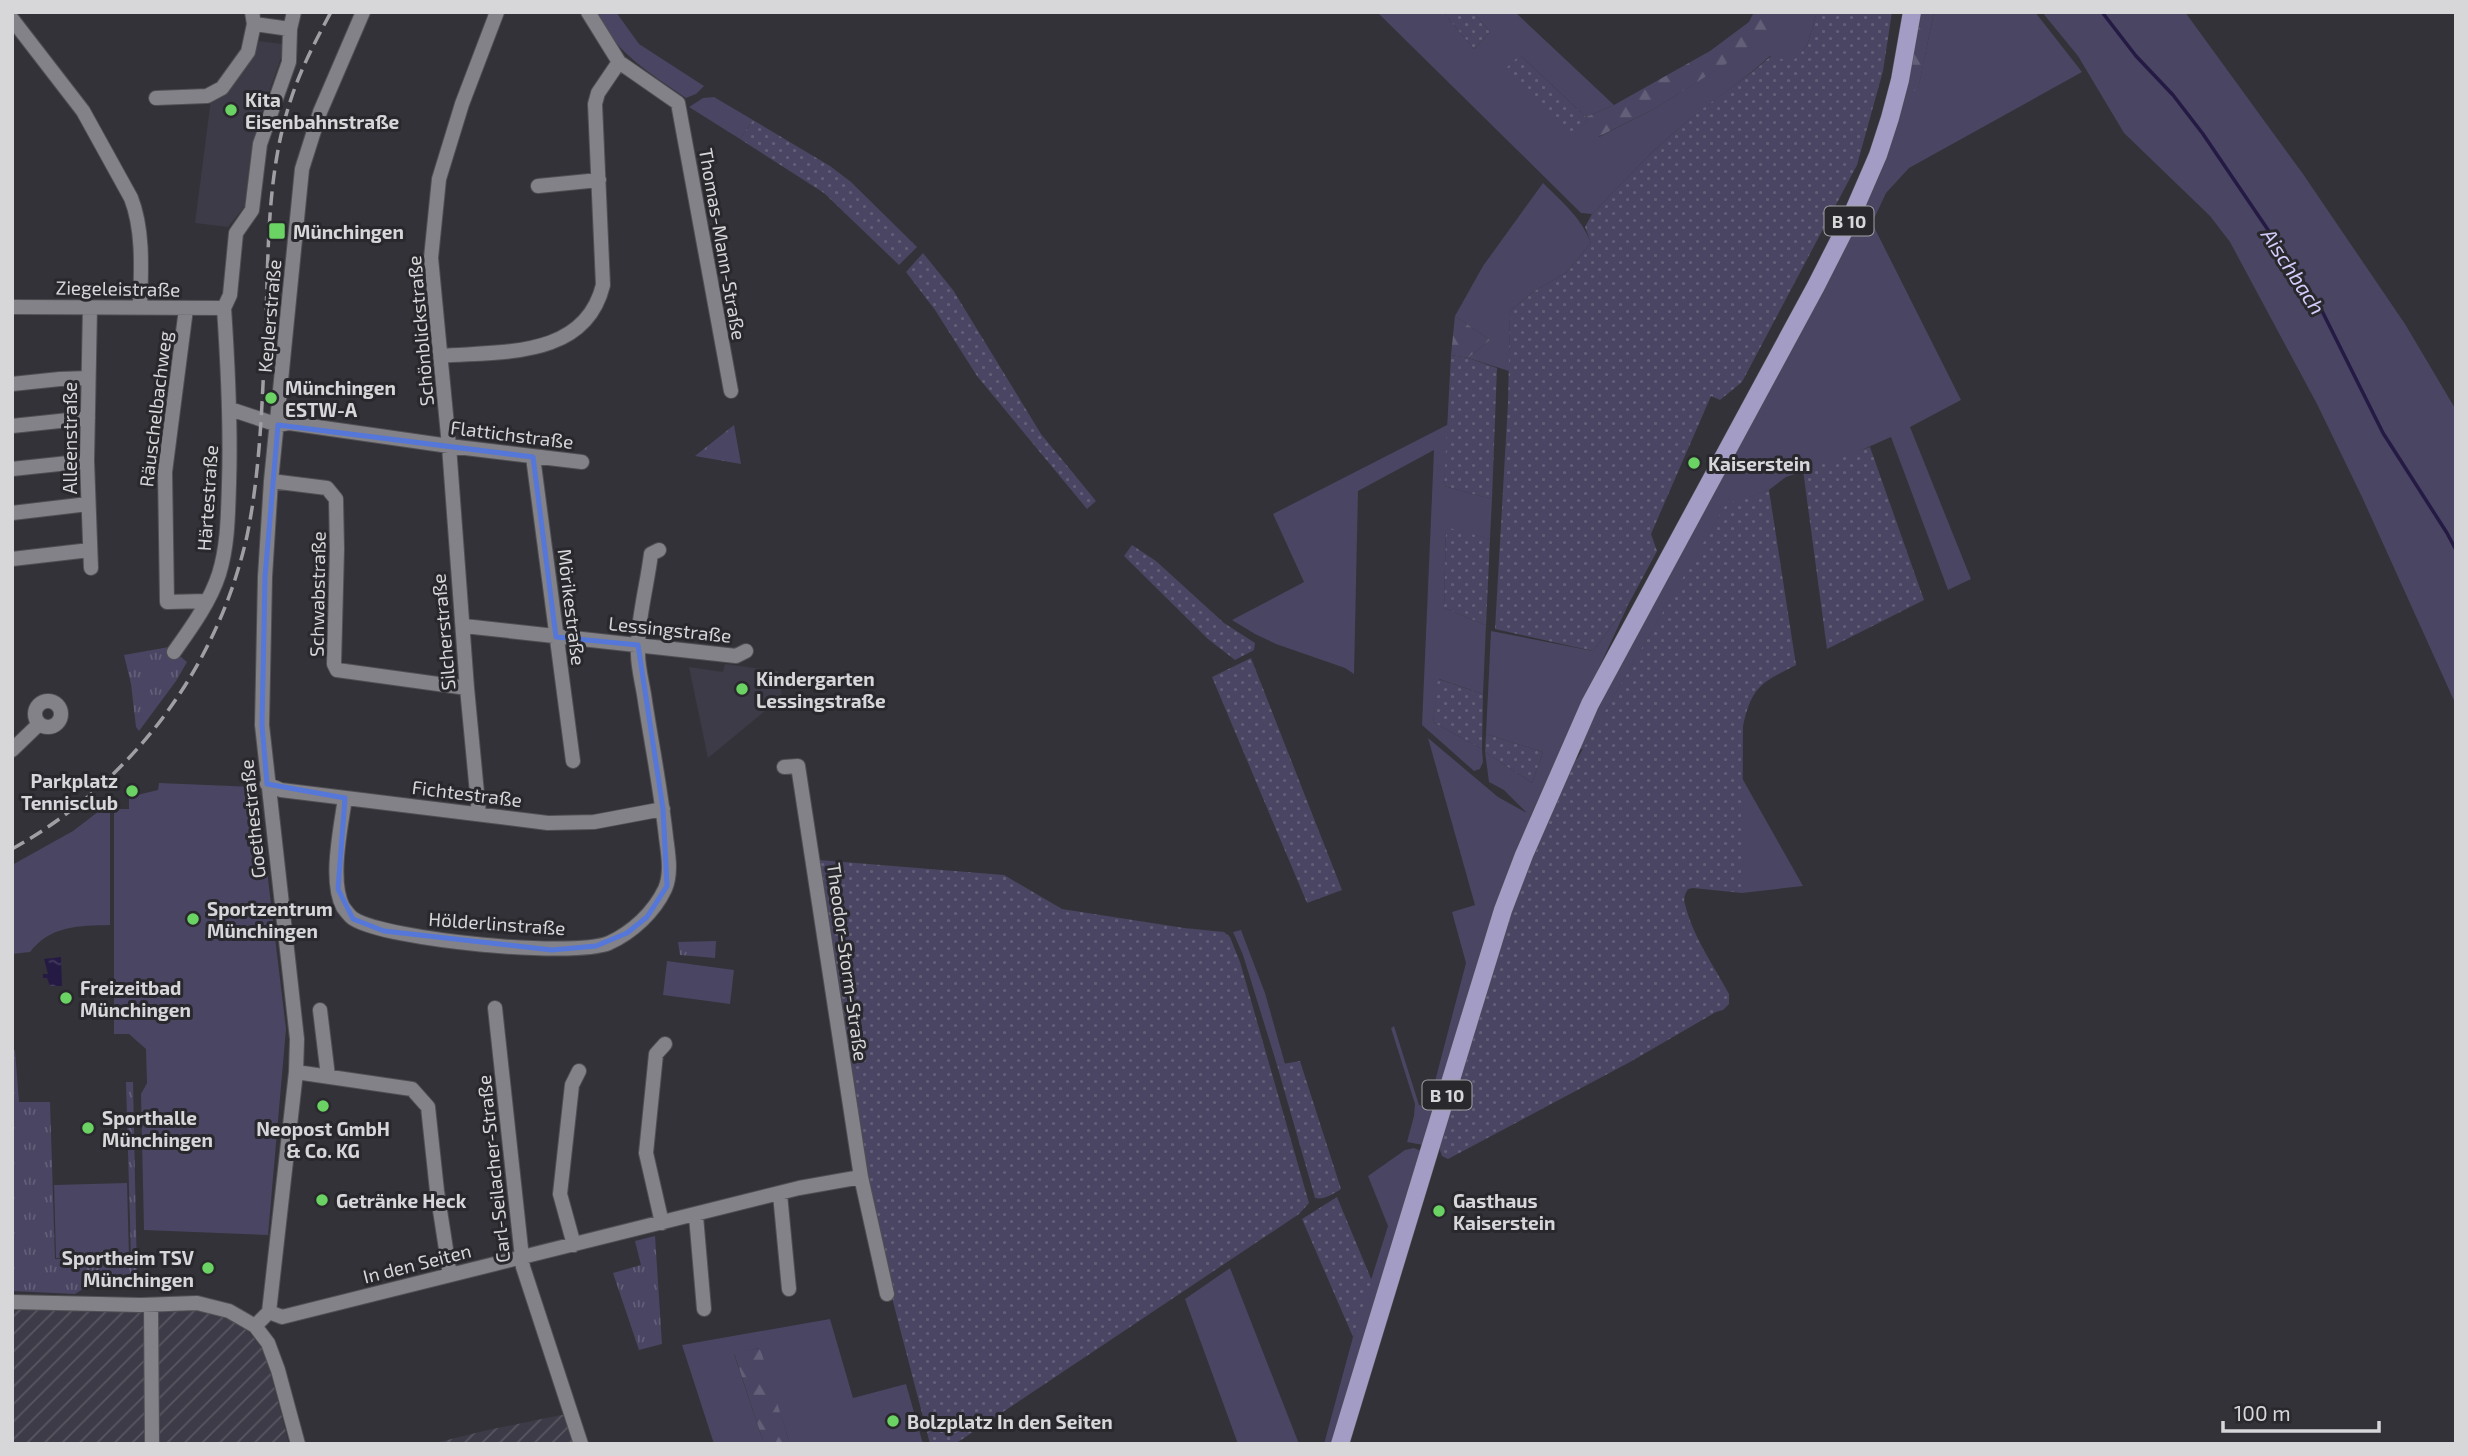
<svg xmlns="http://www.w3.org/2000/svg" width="2468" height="1456" viewBox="0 0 2468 1456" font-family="'Exo 2',sans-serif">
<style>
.built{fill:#3d3b47}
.industrial{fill:url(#industrial-furrows)}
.grass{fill:#4a4562}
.forest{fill:url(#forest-firs)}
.park{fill:url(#park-tufts)}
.garden{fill:url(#garden-dots)}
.water{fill:url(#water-ripples)}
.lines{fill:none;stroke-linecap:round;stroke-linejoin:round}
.stream{stroke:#251a44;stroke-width:3.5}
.minor-casing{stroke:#504f53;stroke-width:16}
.major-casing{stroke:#504f53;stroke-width:19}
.minor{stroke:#838288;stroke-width:14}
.major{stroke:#a39cc5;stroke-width:18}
.rail{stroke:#a09fa3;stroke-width:3.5;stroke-dasharray:14 7;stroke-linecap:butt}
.marked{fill:none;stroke:#5577d9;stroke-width:5;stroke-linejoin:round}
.poi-dot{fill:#6bd363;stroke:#29282d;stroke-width:2.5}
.labels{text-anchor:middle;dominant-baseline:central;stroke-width:6;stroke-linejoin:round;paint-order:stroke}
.shield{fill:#29282d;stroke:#a3a2a6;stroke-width:2}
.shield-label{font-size:18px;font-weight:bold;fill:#d7d7da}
.poi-label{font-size:19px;font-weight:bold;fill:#d7d7da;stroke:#29282d;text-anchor:start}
.street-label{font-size:19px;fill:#d7d7da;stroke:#29282d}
.water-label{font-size:21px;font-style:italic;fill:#d3ccfa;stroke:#29282d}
</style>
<defs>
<pattern id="industrial-furrows" width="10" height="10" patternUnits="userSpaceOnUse" patternTransform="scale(1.75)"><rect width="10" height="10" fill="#3d3b47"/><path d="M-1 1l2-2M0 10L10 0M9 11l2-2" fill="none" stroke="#585761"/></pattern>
<pattern id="forest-firs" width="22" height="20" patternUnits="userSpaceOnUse" patternTransform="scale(1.75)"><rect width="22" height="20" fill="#4a4562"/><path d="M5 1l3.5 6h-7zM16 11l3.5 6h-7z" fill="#635f78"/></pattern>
<pattern id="park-tufts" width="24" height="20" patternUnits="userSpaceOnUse" patternTransform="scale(1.75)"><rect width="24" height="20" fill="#4a4562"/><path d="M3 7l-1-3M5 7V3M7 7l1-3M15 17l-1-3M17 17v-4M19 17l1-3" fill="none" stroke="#635f78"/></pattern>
<pattern id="garden-dots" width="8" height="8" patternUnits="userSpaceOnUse" patternTransform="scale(1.75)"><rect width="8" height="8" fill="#4a4562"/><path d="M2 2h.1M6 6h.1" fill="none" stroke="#635f78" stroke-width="1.8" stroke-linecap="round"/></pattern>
<pattern id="water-ripples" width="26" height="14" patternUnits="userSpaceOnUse" patternTransform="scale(1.75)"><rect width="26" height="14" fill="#251a44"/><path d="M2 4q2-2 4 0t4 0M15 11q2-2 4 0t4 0" fill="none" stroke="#443b5e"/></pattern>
</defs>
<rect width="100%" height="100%" fill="#333238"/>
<path class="built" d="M257 41 283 44 282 55 258 123 250 158 245 206 228 227 195 223 211 99Z
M725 664 778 671 782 697 708 758 689 667 723 672Z"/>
<path class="industrial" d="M12 1309 132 1312 198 1311 223 1316 249 1332 265 1352 289 1444H12Z
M566 1414 576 1444H431L488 1430Z"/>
<path class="grass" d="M596 12H616L639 44 704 86 696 94 686 98C651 74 614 52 596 12Z
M1377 12H1443L1474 49 1490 32 1473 12H1515L1614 105 1586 117 1520 55 1575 134 1588 119 1599 137 1654 109 1790 23 1794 12H1817L1807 46 1792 63 1770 56C1741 83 1707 104 1677 130 1647 155 1620 186 1592 214L1581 213Z
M1934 12H2035L2082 72 1909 168 1886 193 1872 223 1961 400 1910 427 1971 579 1948 590 1891 437 1848 456 1786 477 1769 490 1726 505 1583 749H1578L1905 92 1918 89Z
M2042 12H2185L2303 174 2405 324 2456 410V705L2362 497 2317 404 2230 242 2210 216 2124 133 2078 56Z
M714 97 753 120 740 139 689 107 703 98Z
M1543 183C1562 202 1581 217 1591 243L1567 272 1533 292 1510 311 1509 371 1468 358 1490 340 1455 316 1483 266Z
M1449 424 1444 486 1492 499 1490 539 1446 528 1444 608 1486 625 1483 694 1439 679 1433 722 1482 749 1483 762 1480 769 1474 771 1422 725 1434 450 1358 491 1354 674 1345 668 1276 644 1255 634 1232 620 1304 582 1273 514Z
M1629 603 1531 815 1459 1025 1423 1145 1407 1142 1414 1116 1415 1104 1391 1028 1394 1026 1419 1105 1428 1108 1466 963 1452 912 1475 905 1428 738 1498 797 1527 813 1504 790 1489 782 1485 752 1532 783 1543 752 1486 734 1491 631 1593 651Z
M1742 778 1803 886 1742 893Z
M159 783 257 787 286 1029 268 1235 144 1230 141 1094 147 1083 146 1049 129 1034H114V809H129V797L158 790Z
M103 808 110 809V925C79 926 51 925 30 952L12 954V865L73 831Z
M1241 930 1265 993 1285 1064 1277 1065 1243 955 1233 932Z
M667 961 734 970 730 1004 663 995Z
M1414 1148 1421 1151 1332 1444H1324L1353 1337 1388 1226 1368 1176 1405 1150Z
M127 1183 129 1256 56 1258 54 1185Z
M1230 1268 1299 1444H1238L1185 1299Z
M830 1319 853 1398 906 1384 923 1444H790L759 1348 734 1354 764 1444H714L682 1345Z"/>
<path class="forest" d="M1754 12H1794L1791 23 1654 109 1598 137 1586 117 1614 105 1710 51 1749 22Z
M1920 12H1934L1918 90 1905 92Z
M1455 316 1490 340 1468 358 1451 355Z
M760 1348 790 1444H764L734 1353Z"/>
<path class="park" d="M734 425 741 464 695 456Z
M169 647 187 662 176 681 139 731 136 727 131 684 124 655Z
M716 941 715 958 680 955 678 942Z
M12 1050H15L19 1102H50L55 1259 131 1257 126 1082H133L137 1275 128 1280 95 1281 75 1294 12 1291Z
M655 1236 662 1344 639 1350 613 1273 641 1265 635 1241Z"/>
<path class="garden" d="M1443 12H1473L1490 32 1474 49Z
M1817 12H1892L1883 71 1857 165 1742 382 1720 400 1711 396 1651 534 1657 551 1629 603 1593 651 1495 629 1508 403 1510 311 1533 292 1567 272 1591 243 1585 227 1592 214C1620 186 1647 155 1677 130 1707 103 1741 83 1771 56L1792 62 1807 46Z
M1520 55 1588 119 1575 135 1503 71Z
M753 120 830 166 851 182 917 247 899 265 824 193 740 139Z
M923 253 953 290 1041 434 1096 501 1087 509 977 376 935 310 906 272Z
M1451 355 1468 358 1497 368 1492 499 1444 486Z
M1870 447 1924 600 1827 649 1803 470Z
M1769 490 1796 665C1761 683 1752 686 1743 726L1742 893 1693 888 1688 889C1685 894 1683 898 1685 904 1692 935 1714 966 1729 994V1004L1723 1010 1716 1012 1630 1062 1448 1159 1442 1156 1438 1144 1515 900 1570 762 1577 759 1726 504Z
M1446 527 1490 539 1486 625 1444 608Z
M1132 545 1156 561 1224 623 1255 643 1254 650 1235 660 1208 639 1124 556Z
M1251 658 1342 890 1307 903 1212 677Z
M1438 679 1483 694 1482 749 1433 722Z
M1486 734 1543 752 1532 783 1485 752Z
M819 860 1004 875 1062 909 1184 928 1224 932 1230 937 1240 962 1309 1203 1299 1214 955 1444H930L891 1294 867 1180Z
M1300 1061 1341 1189C1333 1194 1325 1200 1315 1198L1277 1065Z
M1337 1197 1372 1281 1353 1337 1302 1219Z"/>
<path class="water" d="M61 957 62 986H50L47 978H43V974H48L44 959Z"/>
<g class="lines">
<path class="stream" d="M2102 12 2136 56 2173 95 2203 134 2319 305 2383 433 2447 533 2456 550"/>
<defs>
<path id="minor" d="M252 12 254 24 290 29
M588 12 619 62 678 103 731 391
M12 19 83 111 131 198C144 231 141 273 140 308
M156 98 207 96 222 88 248 52 254 24
M538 186 599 180
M12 307 224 308
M90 307 87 461 91 568
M186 309 165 472 167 602 206 601
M441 356C501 351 585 359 603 285L595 104 598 93 619 62
M12 384 60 379 88 378
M230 409 278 425 289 423 449 446 582 462
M12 426 88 418
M533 457 573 761
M12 469 87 461
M271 481 327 488 336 499 337 549 334 664 337 670 467 688
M12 513 88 504
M12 559 90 550
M464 626 736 656 746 651
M174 652C191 628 210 602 219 574 228 545 228 514 229 484 231 425 228 367 224 308L230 295 236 233 252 210 260 144 289 62 290 29 294 12
M35 714a13 13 0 1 1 26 0a13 13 0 1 1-26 0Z
M12 750 39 724
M784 767 798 766 861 1177 887 1294
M267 784 281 790 548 823 594 822 663 809
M345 798C341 827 329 881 343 907 346 911 350 917 354 919 388 940 572 958 609 943 633 932 654 912 665 889 672 873 668 853 666 837 661 791 652 746 645 701 643 685 638 669 638 654 637 621 647 586 651 554L659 550
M479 814 467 688 449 446 431 258 439 179 462 104 497 12
M495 1008 523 1267 581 1444
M320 1010 328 1076
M296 1072 412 1089 428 1107 437 1191 450 1275
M780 1194 789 1289
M696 1216 704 1309
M662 1223 646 1153 656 1054 665 1044
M574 1245 560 1194 572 1085 579 1071
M12 1302 141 1305 197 1303 229 1311 255 1326 268 1343 278 1370 298 1444
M151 1305 152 1444
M269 1312 282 1317 799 1188 861 1177
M255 1326 269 1312 296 1072 297 1039 262 725 265 577 271 481 302 169 320 112 363 12"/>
<path id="major" d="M1340 1444 1471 1014 1503 910 1524 855 1590 704 1816 286 1852 215 1878 155 1890 118 1900 80 1912 12"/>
</defs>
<use href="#minor" class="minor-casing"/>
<use href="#major" class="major-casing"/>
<use href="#minor" class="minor"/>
<use href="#major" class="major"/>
<path class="rail" d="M12 849C131 783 217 669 247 536 260 473 262 405 265 341 269 260 265 177 291 99 301 68 316 40 331 12"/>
</g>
<path class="marked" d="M278 425 533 457 556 637 638 645 663 809 667 886 647 917 627 933 596 946 552 950 384 931 353 919 338 889 345 798 267 784 262 725 265 577Z"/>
<g class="poi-dot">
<circle cx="231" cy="110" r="7"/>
<rect x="268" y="222" width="18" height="18" rx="3.5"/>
<circle cx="271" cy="398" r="7"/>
<circle cx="1694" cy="463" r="7"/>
<circle cx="742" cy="689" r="7"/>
<circle cx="132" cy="791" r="7"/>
<circle cx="193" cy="919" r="7"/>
<circle cx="66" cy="998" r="7"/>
<circle cx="323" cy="1106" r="7"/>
<circle cx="88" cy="1128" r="7"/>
<circle cx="322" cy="1200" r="7"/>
<circle cx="1439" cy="1211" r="7"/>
<circle cx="208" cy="1268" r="7"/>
<circle cx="893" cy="1421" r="7"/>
</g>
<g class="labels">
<g class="shield">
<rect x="1824.5" y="206.5" width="49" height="29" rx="5"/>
<rect x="1422.5" y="1080.5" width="49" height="29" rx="5"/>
</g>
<g class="shield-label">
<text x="1849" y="221">B 10</text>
<text x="1447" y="1095">B 10</text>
</g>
<g class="poi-label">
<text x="245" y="99">Kita<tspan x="245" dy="22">Eisenbahnstraße</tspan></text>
<text x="293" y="231">Münchingen</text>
<text x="285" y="387">Münchingen<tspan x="285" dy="22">ESTW-A</tspan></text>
<text x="1708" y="463">Kaiserstein</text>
<text x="756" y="678">Kindergarten<tspan x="756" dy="22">Lessingstraße</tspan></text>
<text x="118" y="780" text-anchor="end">Parkplatz<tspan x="118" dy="22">Tennisclub</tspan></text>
<text x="207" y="908">Sportzentrum<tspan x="207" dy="22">Münchingen</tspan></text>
<text x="80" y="987">Freizeitbad<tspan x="80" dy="22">Münchingen</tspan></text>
<text x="102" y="1117">Sporthalle<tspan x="102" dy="22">Münchingen</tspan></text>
<text x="323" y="1128" text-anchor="middle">Neopost GmbH<tspan x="323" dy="22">&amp; Co. KG</tspan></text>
<text x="336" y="1200">Getränke Heck</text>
<text x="1453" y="1200">Gasthaus<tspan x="1453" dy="22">Kaiserstein</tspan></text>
<text x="194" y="1257" text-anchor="end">Sportheim TSV<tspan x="194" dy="22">Münchingen</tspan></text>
<text x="907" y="1421">Bolzplatz In den Seiten</text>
</g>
<g class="street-label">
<text transform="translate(723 244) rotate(80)">Thomas-Mann-Straße</text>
<text transform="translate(118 288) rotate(1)">Ziegeleistraße</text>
<text transform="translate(269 316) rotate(-85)">Keplerstraße</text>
<text transform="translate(420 331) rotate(-95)">Schönblickstraße</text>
<text transform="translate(155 409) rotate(-83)">Räuschelbachweg</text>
<text transform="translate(512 434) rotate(7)">Flattichstraße</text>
<text transform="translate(69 438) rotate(-90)">Alleenstraße</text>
<text transform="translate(207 498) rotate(-86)">Härtestraße</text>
<text transform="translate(317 594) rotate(-89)">Schwabstraße</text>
<text transform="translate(572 607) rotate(83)">Mörikestraße</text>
<text transform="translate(670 629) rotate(6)">Lessingstraße</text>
<text transform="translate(443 632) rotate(-95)">Silcherstraße</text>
<text transform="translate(467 793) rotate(7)">Fichtestraße</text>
<text transform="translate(252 819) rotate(-96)">Goethestraße</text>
<text transform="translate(497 923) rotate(4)">Hölderlinstraße</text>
<text transform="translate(848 962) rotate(82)">Theodor-Storm-Straße</text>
<text transform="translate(493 1169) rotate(-96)">Carl-Seilacher-Straße</text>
<text transform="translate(417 1263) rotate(-14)">In den Seiten</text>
</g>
<g class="water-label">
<text transform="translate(2294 271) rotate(57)">Aischbach</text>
</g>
</g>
<rect width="2468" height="1456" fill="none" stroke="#d7d7da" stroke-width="28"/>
<path d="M2223 1421v10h156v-10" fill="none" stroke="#d7d7da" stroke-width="3.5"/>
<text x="2234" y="1421" font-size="21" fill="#d7d7da" stroke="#29282d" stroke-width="5" paint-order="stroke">100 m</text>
</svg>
